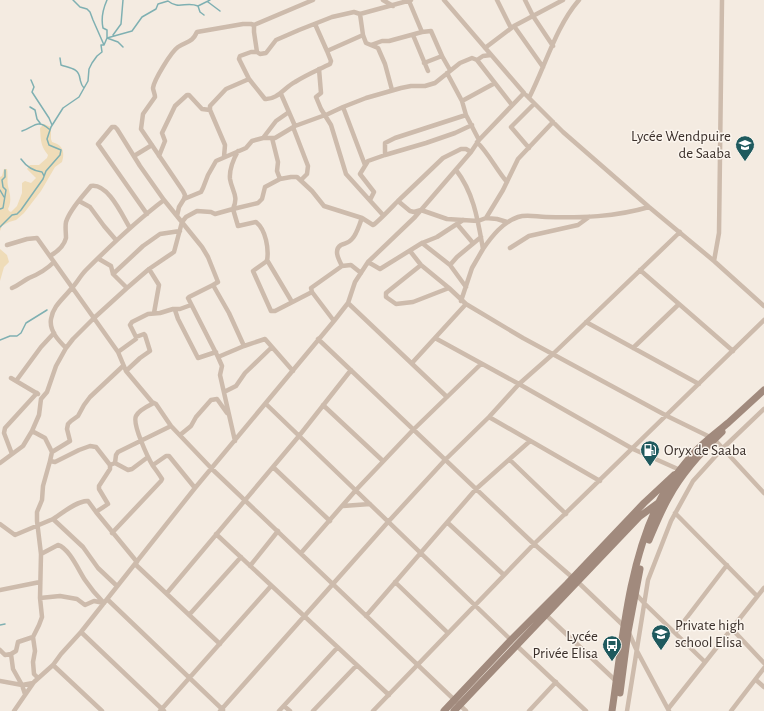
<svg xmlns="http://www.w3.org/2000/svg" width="764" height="711" viewBox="0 0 764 711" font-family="'Alegreya Sans',sans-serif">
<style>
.sand{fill:#efdcb8}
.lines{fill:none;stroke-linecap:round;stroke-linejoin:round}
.stream{stroke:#7fb0b2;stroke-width:1.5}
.street{stroke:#cdbbac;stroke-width:4.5}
.secondary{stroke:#a18a7d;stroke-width:7}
.labels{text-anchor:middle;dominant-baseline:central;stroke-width:3;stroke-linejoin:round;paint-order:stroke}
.poi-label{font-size:15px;fill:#3b302b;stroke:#fbf5ee;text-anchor:end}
</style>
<rect width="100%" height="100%" fill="#f4ebe1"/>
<path class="sand" d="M44 124 51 127V139L52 142C63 145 65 152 62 162L55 167 41 191 24 213 16 220 9 222 2 226 0 231V177L2 176 4 169H7C8 174 7 181 8 186 10 195 12 200 8 209L9 211 11 212 17 206 22 193V183L25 181 31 183 36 178 27 169 30 165H39L47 158 48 155C40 145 41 140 40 128Z
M0 249 7 255 9 262 4 267 0 281Z"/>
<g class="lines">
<path class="stream" d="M73 0 80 7 87 9 90 12 93 20 104 45
M107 0C103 9 101 19 103 28L107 30V38L118 42 123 47
M208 2 220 11
M198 6 200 12 204 15
M113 35 121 24 123 0
M60 58 61 65C70 68 79 68 80 79 81 83 81 85 84 88
M31 80 34 87 32 92 49 118 52 125
M30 107 35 110 37 119 40 123
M22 131C33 128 37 118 49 129
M21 159C26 166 33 171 42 172L44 176
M0 190 4 197
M0 209 3 208 6 190 3 187 2 180 5 177V170
M0 227 12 215 17 214 21 210 43 179 46 171 60 155 61 150 49 145 47 139 51 127 63 108 79 97 88 81 89 69 92 63 97 56 102 52 101 45H104L107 38 132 31 142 17 156 9 158 4 168 1C179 10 186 1 198 6L210 0
M0 340 10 336H17L21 333 26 323 47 310
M0 625 5 624"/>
<path class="street" d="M313 0 254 25V32L257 52H251L240 56 239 59 249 79 265 99C277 100 285 87 295 82 306 75 318 70 330 64L331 61 327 51 363 35 360 14
M383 0 393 6
M444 0 524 93 563 132 649 207 714 261 764 306
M497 0 511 28
M525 0 533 16 553 46
M315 24 327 51
M514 26 543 67
M422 32 431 31 442 56
M363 35 366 43 378 48 385 64 392 90
M413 35 428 71
M371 45 382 41H389L422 32 409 1
M485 48 514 26 563 0
M257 52 260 54 266 53 276 40 299 30 332 17 354 12 360 14 411 0
M477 60 512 105
M424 63 442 56 450 70
M319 69 321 93 316 97 321 109 331 125 346 174 383 215
M447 73 462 101 466 115 479 140
M281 94 295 126
M529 98C545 67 556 26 579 0
M462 101 495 83
M343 107 365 165
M293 127 308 166 307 174 301 180
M263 138 276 121 289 112
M272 138 278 162 277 171 280 179
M477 142C489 154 496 169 507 182
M529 148 511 127 534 104
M385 155V143L395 138 466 115
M134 156 152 145
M159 156 165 141 162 133 175 106 187 95H189L202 109 210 110
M224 157 225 145 210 110V106L226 89 249 79
M456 170C474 193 478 221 483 249L472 268 461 301
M184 199 185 195 183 191 141 129 143 114 155 97C155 94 153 90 153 88 154 80 171 52 178 47 187 41 192 43 197 32L243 24H251L254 25
M370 200 374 192 360 174 368 161 385 155 426 143 455 133 472 125
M79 201 90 207 104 226 116 240
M398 201 443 158 461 149H466L471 152
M147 214 98 144 112 127H115L117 129 140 166 164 200 202 247 208 257 218 282 213 285 229 313 244 346 218 357 222 366 220 375 235 441
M177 216 179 207 184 199 201 192 203 188 208 175 216 161 246 148 252 141 263 138H275L295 126 328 114 343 107 366 98 401 88 411 86H425L435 83 460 63 472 58 477 60 483 56 491 55
M486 218 503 190 518 159 553 122
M457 224 473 243
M422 243 450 265 466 287
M7 245 27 239 37 238 118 352 126 371 152 402 156 404 171 426 212 469 466 711
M510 248 529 236 578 225 589 217
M483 249C492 236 503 222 518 217 527 214 537 217 546 217 581 218 615 217 649 207
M410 251 421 265 449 288 466 304 523 338 667 416 710 437
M50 256C57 252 64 246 66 238 66 233 65 227 66 222 70 209 83 196 91 186 108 183 122 215 130 228
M99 259 111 266 113 274 143 246 160 234 180 231
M267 260 292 302
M714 261 719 233 722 0
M368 262 380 269 422 243 437 237 463 220
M421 265 386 293V297L396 304 413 302 449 288
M450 265 457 257 481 237
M342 266C339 260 333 250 341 245 345 243 349 243 352 239 357 234 359 225 362 218
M149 269 159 285 154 313
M640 270 733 351
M113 274 127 288
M213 285 189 297 188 298 218 357
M12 288C19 285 23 281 29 278 39 274 46 270 54 262
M312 292 275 311H271L253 271 267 261C269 249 266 230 256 222L238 226 233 209 258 203 262 199 265 187 280 179 291 177H297L312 191 324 206 362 218 373 225C377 223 393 206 398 201L410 211 414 212 421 210 447 219 478 221 486 218 497 219 507 222
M348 303 447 397
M175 310 178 319 198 358 216 352
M334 321 312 292 311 288 342 266 351 265 361 273
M586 322 699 384
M435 338 519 384 633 449 680 470
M318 339 534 544 581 585 625 627
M244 346 265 339 293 371
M66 348C59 341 49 331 51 319 53 306 63 299 71 289 77 283 80 276 86 270 111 245 135 222 164 200
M633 348 679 304
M118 352 136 339V337L130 325 132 322 148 314 160 313 173 309H180L191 305
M412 363 466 304
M126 371 140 358 150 351 145 335 144 334 136 337
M11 378 38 394
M16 381 41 347 54 333
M224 392 236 386 245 373 272 347
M266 404 511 640
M323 405 383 461
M489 417 600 481
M32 431 45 438 52 452
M180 435 191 426 196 417 211 400 217 399 227 413
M715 440 764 493
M12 454 4 433 5 428 37 393
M510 460 566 514
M50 461 52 452 70 441 67 429 68 424 71 421 78 416 84 405 90 397 123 366
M0 463 23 446 32 431 39 415 41 399 47 392 56 366 66 348 73 339 94 318 127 288 149 269 174 252 182 222 186 217 197 211 211 212 215 214 233 209C239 196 232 191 230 179 229 169 233 160 238 151
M115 463 128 470 132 469 148 457
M110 465 115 463 116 455 118 452 171 426
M153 465 166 456H169L195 488
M273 467 330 521
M343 506 370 504
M675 513 757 596
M53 519C61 514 78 500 88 501L96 512
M448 523 504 575
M0 524 15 535 53 519 83 547 98 568 117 586
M112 533 161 481 162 479C159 474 156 470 153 466 148 458 132 424 136 416 139 410 148 406 154 403
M216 534 389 695
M301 553 356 490 413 430 481 364
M41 554 58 545C69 548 79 571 85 580 91 589 97 596 104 603
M135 564 220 644
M250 566 278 531
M395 582 448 633
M0 590 40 582
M167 593 299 436 351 370
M635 593 645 604 705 662
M40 598 60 596 77 599 85 605 94 601 104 603
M107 599 223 710
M545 614 616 681
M189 615 241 557
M366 616 476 489 530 441
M732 629 764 663
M81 632 164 711
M629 633 637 651 669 711
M675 633 727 565
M517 646 586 711
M0 650 5 655 11 654 13 669 22 685 25 694
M11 654 16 651 18 642 33 637
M53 665 102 711
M38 678 34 674 33 662 35 651 33 637 39 625 42 617 40 598 41 554 37 521V512L42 500 43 486 50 461 55 462 79 450 90 446 96 447 110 465V469L99 486V489L108 504 96 512 137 562
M756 680 764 687
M0 681 22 685 33 683
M284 706 290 711
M668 709 764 588
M14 711 34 682 53 665 61 654 81 632 195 488 334 321 348 303 355 282 368 262 415 217 471 152 479 140 524 93
M160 711 271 586
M220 711 388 522 445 460 489 417 519 384 553 354 680 232
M279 711 337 648
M313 711 356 666
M373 711 534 544 764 320
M529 711 556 682
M627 711 648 580 671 521 693 481 722 449 764 409
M731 711 764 668"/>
<path class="secondary" d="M649 540C655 526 661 511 669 497 682 473 702 451 722 432
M620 693 628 632 640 569
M444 711 511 640 567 584 644 503 674 475
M454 711 639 517 658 503 660 504
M612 711C622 643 628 564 659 502 667 485 680 469 692 455 703 442 716 433 728 423 740 412 752 401 764 390"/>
</g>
<defs>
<symbol id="school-pin" viewBox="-11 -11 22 30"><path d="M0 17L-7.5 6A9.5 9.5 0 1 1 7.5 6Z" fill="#1f5a5e" stroke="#fbf5ee"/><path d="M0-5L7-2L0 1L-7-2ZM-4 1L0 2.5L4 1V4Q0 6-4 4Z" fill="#fff"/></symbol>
<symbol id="fuel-pin" viewBox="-11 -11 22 30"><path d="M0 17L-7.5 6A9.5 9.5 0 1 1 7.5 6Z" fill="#1f5a5e" stroke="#fbf5ee"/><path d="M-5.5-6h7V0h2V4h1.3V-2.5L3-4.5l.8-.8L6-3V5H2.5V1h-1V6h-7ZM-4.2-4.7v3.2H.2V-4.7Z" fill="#fff"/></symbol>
<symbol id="bus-pin" viewBox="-11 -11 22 30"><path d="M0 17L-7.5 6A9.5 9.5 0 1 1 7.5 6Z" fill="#1f5a5e" stroke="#fbf5ee"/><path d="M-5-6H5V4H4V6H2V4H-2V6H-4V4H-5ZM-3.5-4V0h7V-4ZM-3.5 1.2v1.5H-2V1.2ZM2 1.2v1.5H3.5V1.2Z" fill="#fff"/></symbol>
</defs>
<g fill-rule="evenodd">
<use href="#school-pin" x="734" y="134" width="22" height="30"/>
<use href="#fuel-pin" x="639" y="439" width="22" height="30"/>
<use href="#school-pin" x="650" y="623" width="22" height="30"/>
<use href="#bus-pin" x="601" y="634" width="22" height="30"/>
</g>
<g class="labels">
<g class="poi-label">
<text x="731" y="136">Lycée Wendpuire<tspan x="731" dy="17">de Saaba</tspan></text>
<text x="664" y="450" text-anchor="start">Oryx de Saaba</text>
<text x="675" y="625" text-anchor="start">Private high<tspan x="675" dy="17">school Elisa</tspan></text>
<text x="598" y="636">Lycée<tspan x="598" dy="17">Privée Elisa</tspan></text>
</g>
</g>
</svg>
